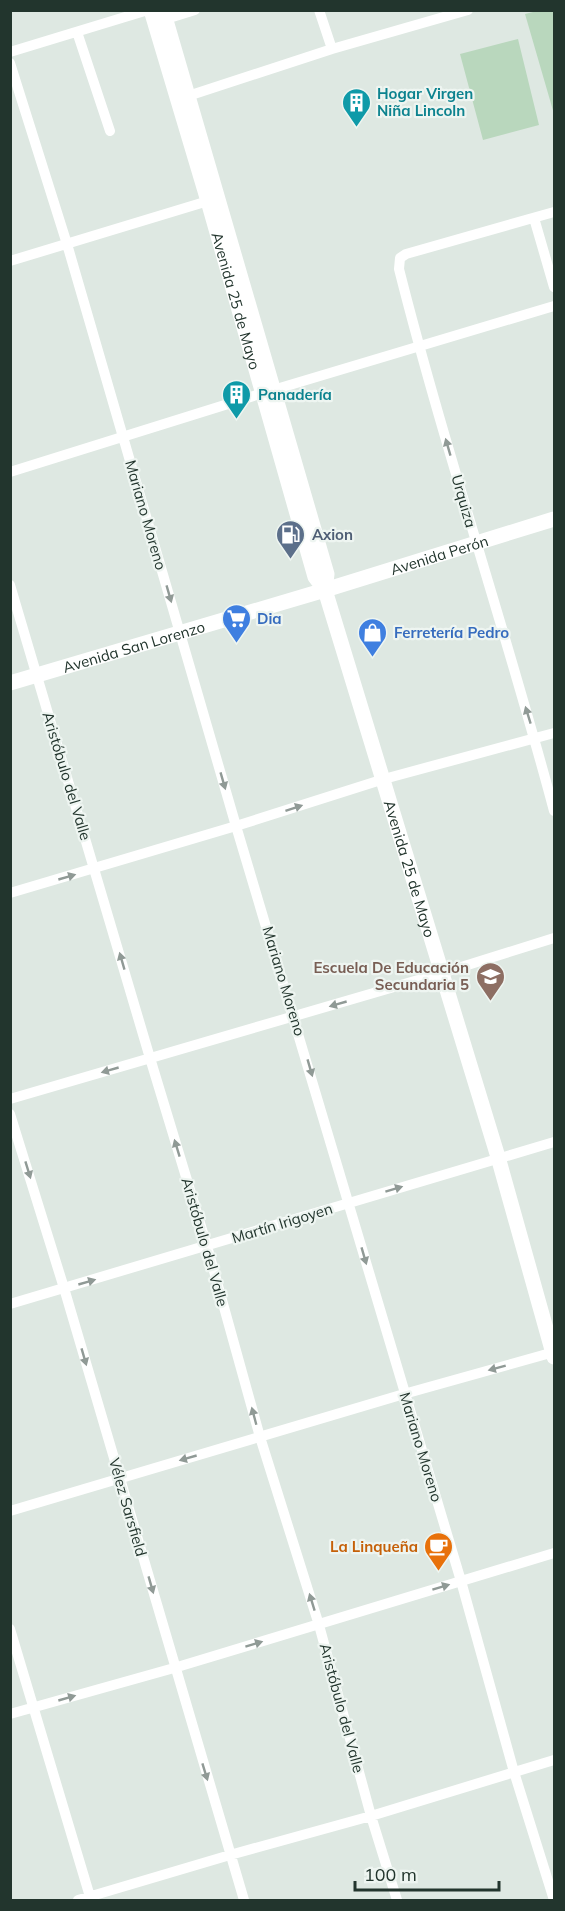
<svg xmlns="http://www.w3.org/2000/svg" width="565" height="1911" viewBox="0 0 565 1911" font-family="Mulish,sans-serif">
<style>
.green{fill:#b9d7bd}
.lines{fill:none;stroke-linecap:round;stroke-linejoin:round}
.minor{stroke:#fff;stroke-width:10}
.secondary{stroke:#fff;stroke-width:15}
.oneway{fill:#909a96}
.labels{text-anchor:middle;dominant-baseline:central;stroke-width:4.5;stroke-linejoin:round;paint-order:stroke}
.culture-label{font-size:15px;font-weight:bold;fill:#0d838f;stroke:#eef5f1;text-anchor:start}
.street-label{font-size:15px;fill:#22352d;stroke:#eef5f1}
.service-label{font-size:15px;font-weight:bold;fill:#4e5e75;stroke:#eef5f1;text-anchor:start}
.shop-label{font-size:15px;font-weight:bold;fill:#366cbe;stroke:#eef5f1;text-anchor:start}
.education-label{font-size:15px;font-weight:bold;fill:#785e54;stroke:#eef5f1;text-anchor:end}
.food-label{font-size:15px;font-weight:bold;fill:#c56008;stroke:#eef5f1;text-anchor:end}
</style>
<rect width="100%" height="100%" fill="#dee8e2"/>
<path class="green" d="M537 11H554V114L525 14Z
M518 39 539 125 483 140 460 54Z"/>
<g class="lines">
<path class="minor" d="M319 10 332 49
M166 19 195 10
M77 32 110 131
M10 52 148 10
M10 63 67 244 236 826 461 1581 514 1772 554 1900
M188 96 332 49 468 10
M554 212 406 254 400 258 399 269C445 451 506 630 554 811
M534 218 554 287
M10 261 208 201
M273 390 554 306
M10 472 263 393
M10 585 150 1058 207 1246 260 1437 319 1625 371 1816 397 1900
M10 893 236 826 384 779 554 733
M10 1099 442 973 554 938
M10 1114 64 1288 244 1900
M10 1304 554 1142
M10 1511 404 1394 554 1352
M10 1629 91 1900
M10 1714 174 1668 554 1553
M78 1900 230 1855 371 1816 554 1760"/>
<g class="secondary">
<path id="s1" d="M151 10 208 201 315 577 325 590 498 1157 554 1357"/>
<path d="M163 10 327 574 325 590"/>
<path id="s2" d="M10 683 325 590 554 519"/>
</g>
</g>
<defs><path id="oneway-solid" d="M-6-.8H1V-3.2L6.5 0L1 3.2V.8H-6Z" transform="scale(1.5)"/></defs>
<g class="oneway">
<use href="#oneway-solid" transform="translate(448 447) rotate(-106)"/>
<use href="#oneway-solid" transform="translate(169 594) rotate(74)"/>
<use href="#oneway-solid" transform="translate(528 715) rotate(-107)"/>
<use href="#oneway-solid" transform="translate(223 781) rotate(74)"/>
<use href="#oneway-solid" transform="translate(294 808) rotate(-18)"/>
<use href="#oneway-solid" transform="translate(67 877) rotate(-16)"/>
<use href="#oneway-solid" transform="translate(122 961) rotate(-106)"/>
<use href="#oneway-solid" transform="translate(338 1004) rotate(164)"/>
<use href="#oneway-solid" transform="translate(310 1068) rotate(74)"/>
<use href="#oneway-solid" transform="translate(110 1070) rotate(164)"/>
<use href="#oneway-solid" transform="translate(177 1148) rotate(-107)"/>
<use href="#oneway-solid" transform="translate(28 1170) rotate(73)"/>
<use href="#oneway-solid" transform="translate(394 1189) rotate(-17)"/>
<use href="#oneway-solid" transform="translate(364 1256) rotate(74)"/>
<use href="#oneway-solid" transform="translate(87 1282) rotate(-16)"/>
<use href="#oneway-solid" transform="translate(84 1357) rotate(74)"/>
<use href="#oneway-solid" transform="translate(497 1368) rotate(165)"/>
<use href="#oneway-solid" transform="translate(254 1416) rotate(-105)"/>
<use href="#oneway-solid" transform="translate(188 1458) rotate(164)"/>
<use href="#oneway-solid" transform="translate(151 1585) rotate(74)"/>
<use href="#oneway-solid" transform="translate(441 1587) rotate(-17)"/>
<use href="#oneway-solid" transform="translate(312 1602) rotate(-107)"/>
<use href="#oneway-solid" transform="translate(254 1644) rotate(-17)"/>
<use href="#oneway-solid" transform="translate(67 1698) rotate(-16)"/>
<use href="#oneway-solid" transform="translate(205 1772) rotate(73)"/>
</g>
<defs>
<symbol id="building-pin" viewBox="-11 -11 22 30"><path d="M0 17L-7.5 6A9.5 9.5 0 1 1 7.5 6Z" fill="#0f9aa8" stroke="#eef5f1"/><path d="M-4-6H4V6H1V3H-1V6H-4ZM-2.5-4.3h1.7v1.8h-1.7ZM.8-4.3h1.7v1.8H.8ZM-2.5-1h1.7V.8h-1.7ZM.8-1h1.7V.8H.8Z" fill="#fff"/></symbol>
<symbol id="fuel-pin" viewBox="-11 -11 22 30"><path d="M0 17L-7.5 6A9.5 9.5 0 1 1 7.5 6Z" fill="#5c6f8a" stroke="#eef5f1"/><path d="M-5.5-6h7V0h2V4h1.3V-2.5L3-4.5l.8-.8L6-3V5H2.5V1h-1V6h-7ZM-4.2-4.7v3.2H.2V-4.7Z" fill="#fff"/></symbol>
<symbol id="supermarket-pin" viewBox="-11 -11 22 30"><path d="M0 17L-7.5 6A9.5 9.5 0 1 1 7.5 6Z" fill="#3f7fe0" stroke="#eef5f1"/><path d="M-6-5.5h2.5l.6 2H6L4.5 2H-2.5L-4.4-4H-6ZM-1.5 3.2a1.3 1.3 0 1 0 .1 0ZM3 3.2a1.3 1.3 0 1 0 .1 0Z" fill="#fff"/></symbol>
<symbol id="shop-pin" viewBox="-11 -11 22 30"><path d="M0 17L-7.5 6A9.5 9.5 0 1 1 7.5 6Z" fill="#3f7fe0" stroke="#eef5f1"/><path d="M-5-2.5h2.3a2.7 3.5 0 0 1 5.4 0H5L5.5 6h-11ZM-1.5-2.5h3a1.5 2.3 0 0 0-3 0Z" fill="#fff"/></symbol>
<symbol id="school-pin" viewBox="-11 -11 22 30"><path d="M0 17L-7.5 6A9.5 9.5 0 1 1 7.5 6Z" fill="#8d6e63" stroke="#eef5f1"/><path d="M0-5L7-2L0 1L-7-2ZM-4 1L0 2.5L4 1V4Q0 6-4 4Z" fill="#fff"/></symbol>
<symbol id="cafe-pin" viewBox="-11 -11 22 30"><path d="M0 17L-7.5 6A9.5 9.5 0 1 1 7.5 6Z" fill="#e8710a" stroke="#eef5f1"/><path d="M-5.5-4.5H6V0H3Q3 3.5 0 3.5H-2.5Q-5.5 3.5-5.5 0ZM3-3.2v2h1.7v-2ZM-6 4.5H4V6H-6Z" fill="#fff"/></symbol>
</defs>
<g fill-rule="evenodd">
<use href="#building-pin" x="340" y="86" width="33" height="45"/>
<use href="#building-pin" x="220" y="378" width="33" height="45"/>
<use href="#fuel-pin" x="274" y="518" width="33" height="45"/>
<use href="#supermarket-pin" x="220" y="602" width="33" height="45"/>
<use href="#shop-pin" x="356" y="616" width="33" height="45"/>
<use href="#school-pin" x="474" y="960" width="33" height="45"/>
<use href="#cafe-pin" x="422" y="1530" width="33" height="45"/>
</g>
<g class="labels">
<g class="culture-label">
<text x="377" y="93">Hogar Virgen<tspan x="377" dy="17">Niña Lincoln</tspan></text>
<text x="258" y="394">Panadería</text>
</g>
<g class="street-label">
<text stroke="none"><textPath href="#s1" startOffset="303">Avenida 25 de Mayo</textPath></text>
<text transform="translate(464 501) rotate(74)">Urquiza</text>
<text transform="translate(146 515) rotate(74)">Mariano Moreno</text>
<text stroke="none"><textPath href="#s2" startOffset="448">Avenida Perón</textPath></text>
<text stroke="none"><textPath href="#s2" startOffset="129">Avenida San Lorenzo</textPath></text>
<text transform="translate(67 776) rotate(73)">Aristóbulo del Valle</text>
<text stroke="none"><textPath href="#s1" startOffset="898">Avenida 25 de Mayo</textPath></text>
<text transform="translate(284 981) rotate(73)">Mariano Moreno</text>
<text transform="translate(282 1223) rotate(-17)">Martín Irigoyen</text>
<text transform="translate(205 1242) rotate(74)">Aristóbulo del Valle</text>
<text transform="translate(421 1447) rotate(73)">Mariano Moreno</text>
<text transform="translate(128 1507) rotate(74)">Vélez Sarsfield</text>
<text transform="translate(342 1708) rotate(75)">Aristóbulo del Valle</text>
</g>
<g class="service-label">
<text x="312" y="534">Axion</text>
</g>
<g class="shop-label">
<text x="257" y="618">Dia</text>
<text x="394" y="632">Ferretería Pedro</text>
</g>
<g class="education-label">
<text x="469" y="967">Escuela De Educación<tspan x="469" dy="17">Secundaria 5</tspan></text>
</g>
<g class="food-label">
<text x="418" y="1546">La Linqueña</text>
</g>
</g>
<rect width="565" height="1911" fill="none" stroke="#22352d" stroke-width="24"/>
<path d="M355 1881v9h144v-9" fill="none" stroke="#22352d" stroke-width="3"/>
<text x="364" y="1881" font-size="18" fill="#22352d" stroke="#eef5f1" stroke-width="4.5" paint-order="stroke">100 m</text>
</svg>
